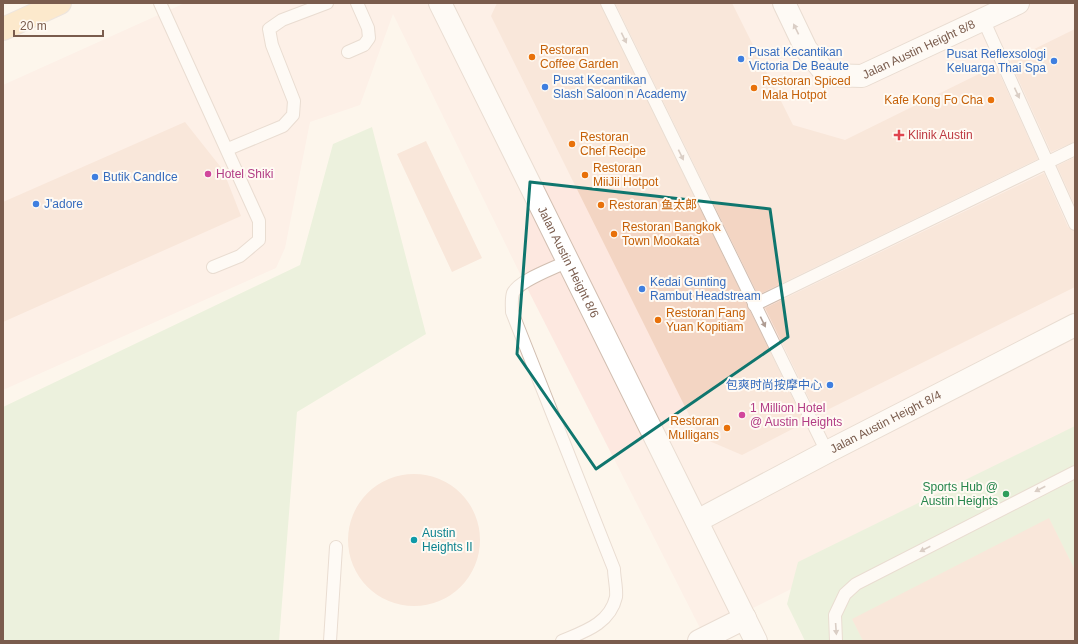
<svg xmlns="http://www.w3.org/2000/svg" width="1078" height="644" viewBox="0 0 1078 644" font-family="Arial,'Noto Sans SC',sans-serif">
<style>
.commercial{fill:#fde8e0}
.green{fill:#d8ecc9}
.building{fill:#f3d5c3}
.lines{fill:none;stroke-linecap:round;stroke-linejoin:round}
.service-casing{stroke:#d1beb0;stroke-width:14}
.minor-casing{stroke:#d1beb0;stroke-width:24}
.tertiary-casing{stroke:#d1beb0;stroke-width:24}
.primary-casing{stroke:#dad1cd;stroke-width:24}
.service{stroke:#fff;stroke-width:12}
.minor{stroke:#fff;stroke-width:22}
.tertiary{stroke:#fff;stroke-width:22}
.primary{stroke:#fbd9a5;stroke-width:22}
.oneway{fill:#af9d94}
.marked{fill:none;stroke:#0f766e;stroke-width:3;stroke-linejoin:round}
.food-dot{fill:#e8710a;stroke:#fffaf3;stroke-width:1.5}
.shop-dot{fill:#3f7fe0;stroke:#fffaf3;stroke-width:1.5}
.health-dot{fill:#e0444e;stroke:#fffaf3;stroke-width:1.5}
.hotel-dot{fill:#d1479c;stroke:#fffaf3;stroke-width:1.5}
.leisure-dot{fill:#2e9e5b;stroke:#fffaf3;stroke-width:1.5}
.culture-dot{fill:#0f9aa8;stroke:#fffaf3;stroke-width:1.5}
.labels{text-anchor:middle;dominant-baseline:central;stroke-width:4;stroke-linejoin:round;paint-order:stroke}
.street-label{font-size:12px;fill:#7a5c4d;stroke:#fffaf3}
.food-label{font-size:12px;fill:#c56008;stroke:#fffaf3;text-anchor:start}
.shop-label{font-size:12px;fill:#366cbe;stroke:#fffaf3;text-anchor:start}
.health-label{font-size:12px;fill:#be3a42;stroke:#fffaf3;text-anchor:start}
.hotel-label{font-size:12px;fill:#b23c85;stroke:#fffaf3;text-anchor:start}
.leisure-label{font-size:12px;fill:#27864d;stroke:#fffaf3;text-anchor:end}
.culture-label{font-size:12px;fill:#0d838f;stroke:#fffaf3;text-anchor:start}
</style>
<rect width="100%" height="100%" fill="#fdf6ec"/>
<path class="commercial" d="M185 3H1075V447L703 633 707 641H686L702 632 524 282 393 14 360 105 310 122 285 248 276 268 3 390V85Z"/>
<path class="green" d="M372 127 426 334 297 412 279 641H3V407L300 265 333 144Z
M1075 426V641H805L787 604 798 562Z"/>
<path class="building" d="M497 3H600L804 421 801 423 802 424 742 455 700 437 491 16Z
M615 3H732L793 125 845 140 991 68 992 70 997 68 1038 159 758 295Z
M1075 29V142L1051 152 1010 61Z
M185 122 223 170 241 216 3 322V202Z
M426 141 482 258 452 272 397 154Z
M1075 157V206L1057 166Z
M1044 173 1068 227 1075 231V287L817 415 765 308Z
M348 540a66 66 0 1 1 132 0a66 66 0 1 1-132 0Z
M1049 518 1075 570V641H863L852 619Z"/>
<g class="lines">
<defs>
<path id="service" d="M160 3 259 221V240L240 256 213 267
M607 3 827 452
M983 19 1075 224
M348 52 364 45 369 38 368 28 357 3
M228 149 283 126 293 115 294 101 272 45 269 29 282 20 327 3
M754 305 1075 149
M330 641 336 547
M562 641C583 632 610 624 616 597 617 589 614 577 614 569L512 312C512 306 511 299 513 293 519 280 555 268 568 261
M836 641 835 615 845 594 856 584 1075 472"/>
<g id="minor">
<path id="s1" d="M784 3 806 49 827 75 862 76 1018 3"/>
<path id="s2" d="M697 521 827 452 1075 325"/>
<path d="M699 641 745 618"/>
</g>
<g id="tertiary">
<path id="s3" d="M440 3 756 641"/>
</g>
<path id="primary" d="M3 29 60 3"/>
</defs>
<use href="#service" class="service-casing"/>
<use href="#minor" class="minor-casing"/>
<use href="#tertiary" class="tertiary-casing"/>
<use href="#primary" class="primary-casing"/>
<use href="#service" class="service"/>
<use href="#minor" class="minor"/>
<use href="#tertiary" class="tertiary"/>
<use href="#primary" class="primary"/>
</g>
<defs><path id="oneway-solid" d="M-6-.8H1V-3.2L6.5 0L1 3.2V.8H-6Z"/></defs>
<g class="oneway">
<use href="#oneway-solid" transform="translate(796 29) rotate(-116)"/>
<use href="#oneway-solid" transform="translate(624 38) rotate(64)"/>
<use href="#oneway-solid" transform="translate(1017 93) rotate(65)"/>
<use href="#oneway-solid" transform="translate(681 155) rotate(64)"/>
<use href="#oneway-solid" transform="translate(763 322) rotate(64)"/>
<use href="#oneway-solid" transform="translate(1040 489) rotate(153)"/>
<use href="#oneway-solid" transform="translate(925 549) rotate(153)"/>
<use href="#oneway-solid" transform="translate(836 629) rotate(86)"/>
</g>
<path d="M0 0H1078V644H0ZM530 182 770 209 788 337 596 469 517 354Z" fill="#fdf6ec" fill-opacity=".55" fill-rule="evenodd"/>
<path class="marked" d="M530 182 770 209 788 337 596 469 517 354Z"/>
<g class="food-dot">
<circle cx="532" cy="57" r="4"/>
<circle cx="754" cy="88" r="4"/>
<circle cx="991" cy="100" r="4"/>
<circle cx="572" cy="144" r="4"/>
<circle cx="585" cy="175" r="4"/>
<circle cx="601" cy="205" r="4"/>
<circle cx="614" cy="234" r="4"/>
<circle cx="658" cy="320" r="4"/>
<circle cx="727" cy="428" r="4"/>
</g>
<g class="shop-dot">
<circle cx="741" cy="59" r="4"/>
<circle cx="1054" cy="61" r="4"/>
<circle cx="545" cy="87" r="4"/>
<circle cx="95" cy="177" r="4"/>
<circle cx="36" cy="204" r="4"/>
<circle cx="642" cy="289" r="4"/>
<circle cx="830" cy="385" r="4"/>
</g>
<path class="health-dot" d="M897 129h4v4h4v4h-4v4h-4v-4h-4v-4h4z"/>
<g class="hotel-dot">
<circle cx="208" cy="174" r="4"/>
<circle cx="742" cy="415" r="4"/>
</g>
<circle class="leisure-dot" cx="1006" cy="494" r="4"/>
<circle class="culture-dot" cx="414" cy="540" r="4"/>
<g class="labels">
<g class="street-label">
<text stroke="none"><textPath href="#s1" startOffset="182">Jalan Austin Height 8/8</textPath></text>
<text stroke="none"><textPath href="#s3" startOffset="289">Jalan Austin Height 8/6</textPath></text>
<text stroke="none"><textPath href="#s2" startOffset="213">Jalan Austin Height 8/4</textPath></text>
</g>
<g class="food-label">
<text x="540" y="50">Restoran<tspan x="540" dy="14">Coffee Garden</tspan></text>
<text x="762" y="81">Restoran Spiced<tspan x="762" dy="14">Mala Hotpot</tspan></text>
<text x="983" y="100" text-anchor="end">Kafe Kong Fo Cha</text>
<text x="580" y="137">Restoran<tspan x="580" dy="14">Chef Recipe</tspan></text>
<text x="593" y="168">Restoran<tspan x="593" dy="14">MiiJii Hotpot</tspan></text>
<text x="609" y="205">Restoran 鱼太郎</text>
<text x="622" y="227">Restoran Bangkok<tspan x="622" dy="14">Town Mookata</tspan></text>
<text x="666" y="313">Restoran Fang<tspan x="666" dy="14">Yuan Kopitiam</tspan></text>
<text x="719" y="421" text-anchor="end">Restoran<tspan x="719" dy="14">Mulligans</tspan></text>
</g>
<g class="shop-label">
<text x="749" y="52">Pusat Kecantikan<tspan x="749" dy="14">Victoria De Beaute</tspan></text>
<text x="1046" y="54" text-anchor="end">Pusat Reflexsologi<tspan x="1046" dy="14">Keluarga Thai Spa</tspan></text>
<text x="553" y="80">Pusat Kecantikan<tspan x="553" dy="14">Slash Saloon n Academy</tspan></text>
<text x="103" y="177">Butik CandIce</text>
<text x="44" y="204">J'adore</text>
<text x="650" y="282">Kedai Gunting<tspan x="650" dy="14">Rambut Headstream</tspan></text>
<text x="822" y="385" text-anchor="end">包爽时尚按摩中心</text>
</g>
<g class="health-label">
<text x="908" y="135">Klinik Austin</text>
</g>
<g class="hotel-label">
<text x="216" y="174">Hotel Shiki</text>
<text x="750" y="408">1 Million Hotel<tspan x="750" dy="14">@ Austin Heights</tspan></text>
</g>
<g class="leisure-label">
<text x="998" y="487">Sports Hub @<tspan x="998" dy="14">Austin Heights</tspan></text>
</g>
<g class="culture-label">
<text x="422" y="533">Austin<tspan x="422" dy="14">Heights II</tspan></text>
</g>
</g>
<rect width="1078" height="644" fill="none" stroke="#7a5c4d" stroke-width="8"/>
<path d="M14 30v6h89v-6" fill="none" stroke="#7a5c4d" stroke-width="2"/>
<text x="20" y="30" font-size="12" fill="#7a5c4d" stroke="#fffaf3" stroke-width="3" paint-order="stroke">20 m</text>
</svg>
